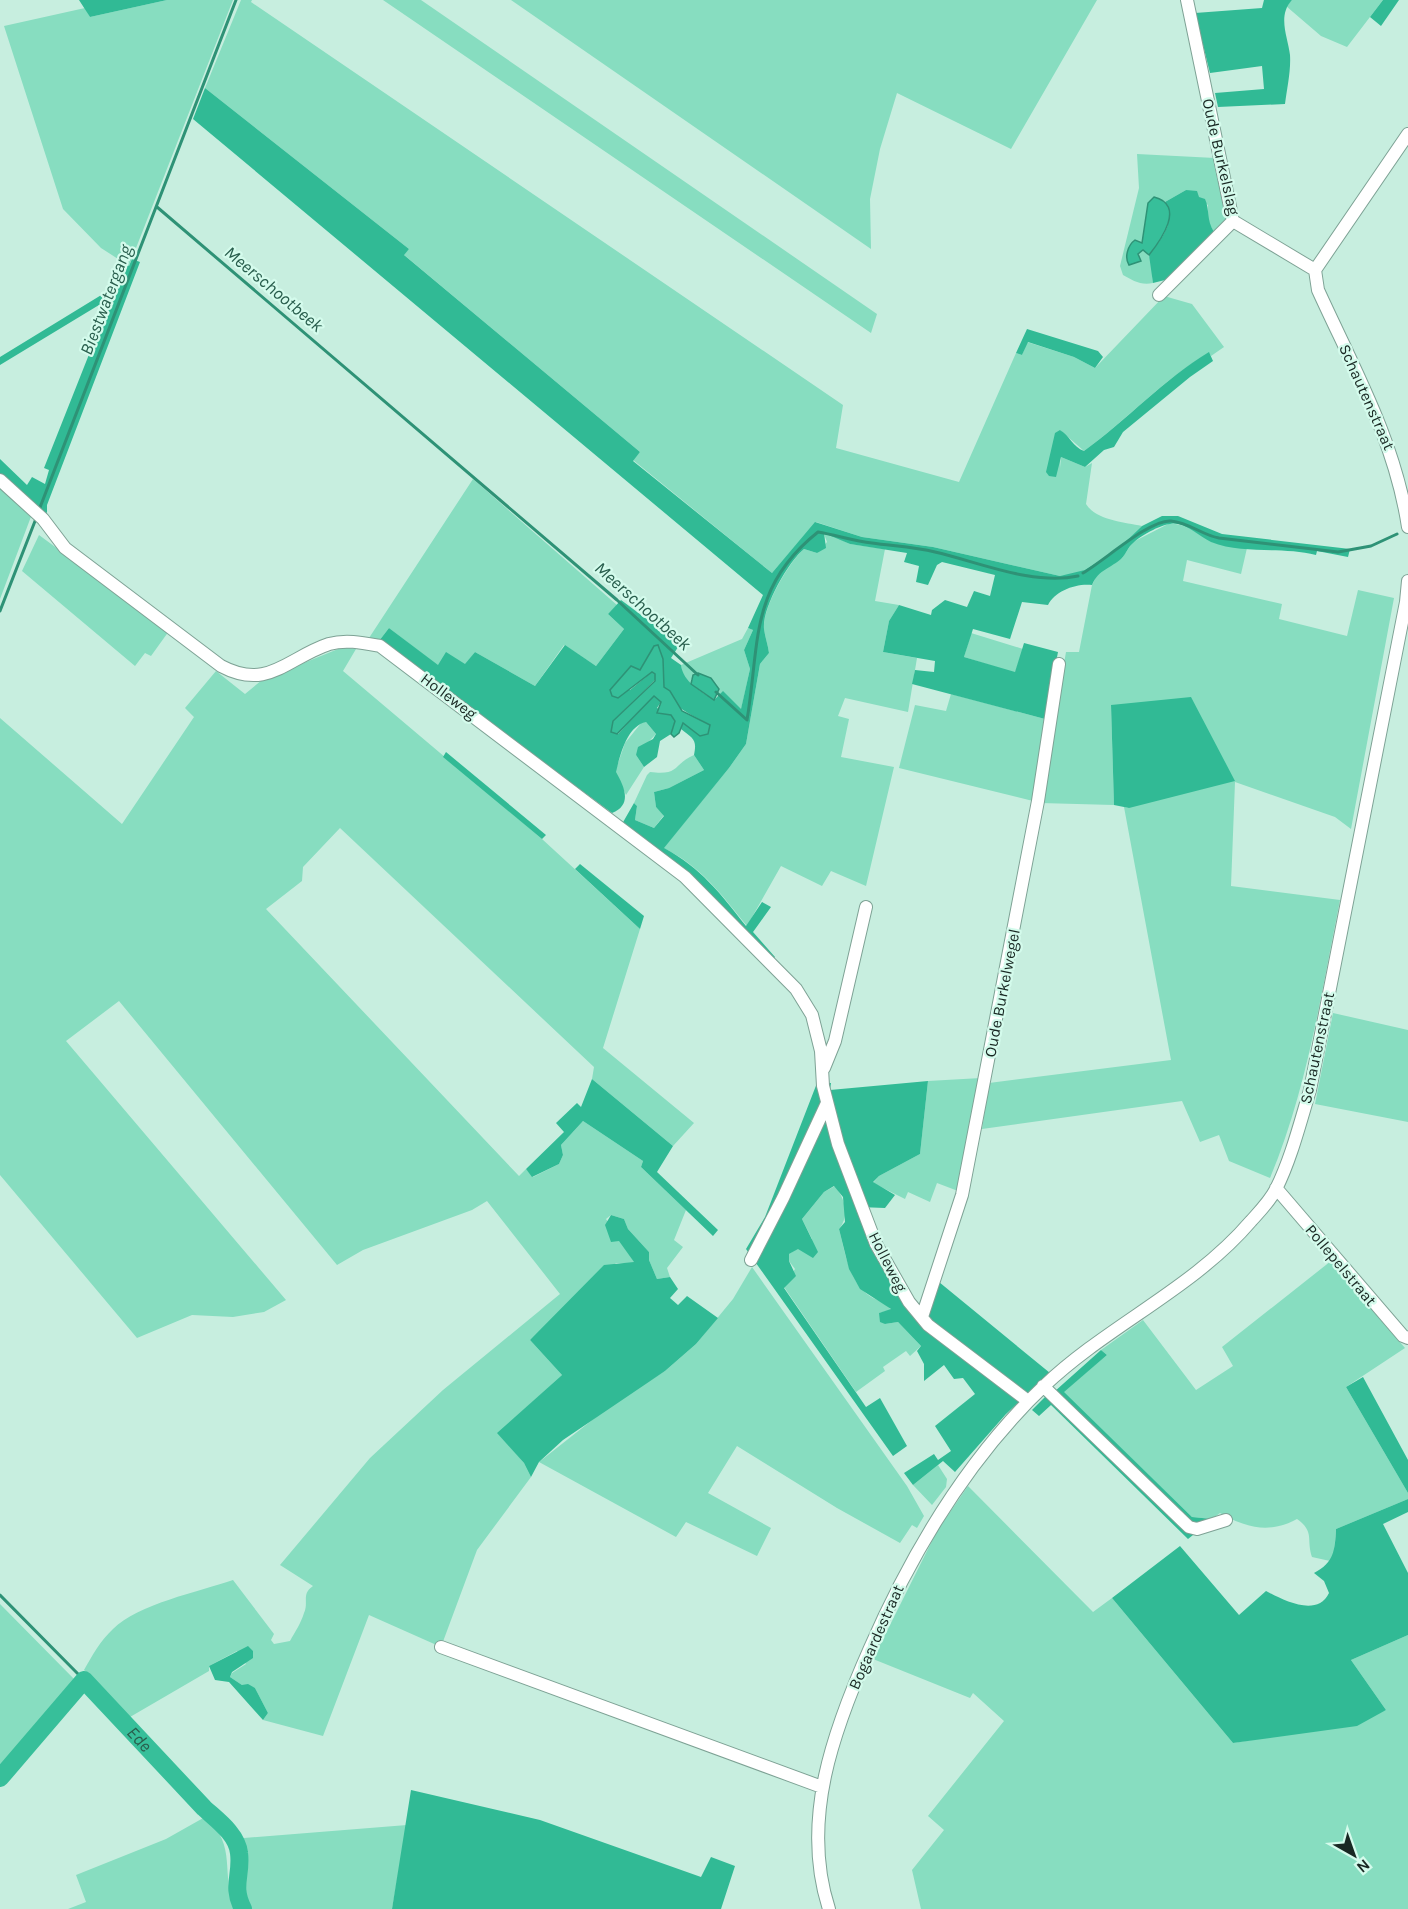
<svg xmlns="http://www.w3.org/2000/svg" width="1408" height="1909" viewBox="0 0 1408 1909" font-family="Karla,sans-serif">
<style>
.green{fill:#87ddc0}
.forest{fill:#31ba95}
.water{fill:#37bf9a;stroke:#2e9276;stroke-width:1.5}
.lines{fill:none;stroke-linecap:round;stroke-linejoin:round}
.stream{stroke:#2e9276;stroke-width:3}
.river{stroke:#37bf9a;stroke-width:18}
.minor-casing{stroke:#7ea295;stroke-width:14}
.minor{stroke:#fff;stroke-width:12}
.labels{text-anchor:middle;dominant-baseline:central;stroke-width:4.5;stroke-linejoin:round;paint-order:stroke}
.street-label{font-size:16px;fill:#192823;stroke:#d4fbec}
.water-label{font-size:18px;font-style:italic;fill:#295e4d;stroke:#d4fbec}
</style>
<rect width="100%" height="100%" fill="#c7eedf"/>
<path class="green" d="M167 0H233L129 266 101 248 63 209 4 26 85 8 90 17Z
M241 0H252L251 2 843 405 836 448 959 482 1016 353 1022 355 1027 342 1074 357 1095 368 1164 296 1192 304 1224 347 1211 356 1209 353C1163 379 1127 420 1084 451L1060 430V468L1061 457 1085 467 1092 463 1086 504C1096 520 1123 522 1142 526 1120 548 1093 575 1060 576L933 547 862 537 816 522 772 573 633 460 640 452 403 254 409 249 205 88Z
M383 0H421L877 314 871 333Z
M511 0H1097L1011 149 897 93 880 149 870 199 871 249Z
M1292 0H1383L1347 47 1321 36 1286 6Z
M1137 154 1215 158 1229 218 1214 232 1208 222V205L1186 190 1165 202 1159 198 1148 203 1142 244 1129 265 1141 261 1138 254 1144 250 1151 259 1153 283C1141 286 1132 280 1123 275L1120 266 1139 188Z
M473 479 617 605 608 614 624 629 596 666 564 645 535 686 475 652 466 664 438 666 389 628 379 641 369 638Z
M0 485 32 514 0 599Z
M1170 523 1186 526 1212 542 1247 548 1241 574 1187 560 1183 581 1282 604 1279 619 1347 636 1358 590 1394 598 1351 829 1335 817 1235 782 1231 886 1340 900C1321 994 1307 1090 1270 1178L1229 1161 1219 1135 1200 1142 1182 1101 982 1129 989 1083 1171 1060 1124 807 1129 808 1191 698 1111 706 1114 805 1040 803 1066 652H1079L1092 585 1099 571 1122 558 1133 542Z
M826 532 850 544 885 549 875 601 899 605 889 621 883 652 917 658 908 712 845 698 838 716 849 719 841 757 894 767 866 886 831 871 822 886 781 866 747 926C722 895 700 865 663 848L729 768 746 744 760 664 769 653C768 645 765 637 764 629 762 608 789 562 804 549L817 553 827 542 824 534Z
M39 535 169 631 151 656 145 653 135 666 22 571Z
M748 628 753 630 744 650 750 669 741 710 723 692 718 697V689L691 679V684L682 673 681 665 742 639Z
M971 633 1023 649 1015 673 964 657Z
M343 647 356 649 343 671 542 839 640 929 603 1048 694 1123 673 1146 592 1079 594 1067 340 828 303 867 302 881 266 909 519 1176 526 1169 533 1177 559 1164 563 1155 561 1145 583 1121 643 1161 641 1167 686 1210 674 1240 683 1247 667 1268 670 1277 657 1279 649 1260V1252L628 1229 624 1219 611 1215 606 1219 635 1263H616L530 1340 562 1375 498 1433 524 1463 531 1477 477 1550 441 1647 369 1615 323 1736 263 1720 268 1713 255 1688 242 1685 230 1677 232 1673 246 1664 237 1651 209 1666V1671L130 1717 84 1670C92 1656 100 1641 113 1629 138 1604 198 1592 233 1580L274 1634 271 1640 274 1644 290 1641C295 1632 301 1623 304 1613 309 1602 301 1594 313 1586L280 1565 370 1458 443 1390 560 1294 487 1201 472 1210 363 1250 337 1265 119 1001 66 1041 286 1300 264 1312 233 1317 192 1315 137 1338 0 1175V718L122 824 194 717 185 708 216 671 245 694 262 680Z
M951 694 1045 719 1033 801 899 768 915 705 946 711Z
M642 722H646L656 734 636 755 644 767 626 795 615 772 625 743Z
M694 755 704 770 669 788 654 792 656 807 664 815 654 828 635 820 637 806 634 803 647 775 650 772C680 776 673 764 694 755Z
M1333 1013 1408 1030V1122L1315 1104Z
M981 1078 958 1191 937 1183 930 1202 908 1192 905 1199 873 1183 879 1176 920 1154 928 1081Z
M835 1186C845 1199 850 1215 839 1229 845 1252 848 1278 867 1294 874 1300 886 1302 891 1310L879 1313 885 1324 898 1322 921 1346 910 1356 906 1351 883 1367 885 1371 856 1392 784 1287 795 1269 789 1261V1254L812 1239 802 1219 824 1192Z
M1331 1261 1405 1348 1346 1387 1408 1493V1499L1336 1529 1334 1554 1330 1561 1312 1557C1306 1539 1315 1532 1297 1519 1270 1534 1246 1528 1220 1513L1212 1519 1192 1517 1063 1392 1107 1355 1101 1350 1143 1320 1196 1390 1233 1366 1222 1347Z
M752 1267 907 1486 924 1516 917 1528 912 1525 900 1543 837 1508 737 1446 708 1493 771 1528 757 1556 686 1522 676 1537 539 1462 610 1406 665 1371 696 1344 733 1299Z
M938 1465 947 1479 946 1487 932 1505 913 1485Z
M968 1486 1093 1612 1112 1598 1233 1743 1287 1734 1386 1710 1351 1660 1408 1635V1909H921L912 1870 944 1830 928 1816 1004 1721 973 1693 970 1698 873 1659 937 1531Z
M0 1604 76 1681 0 1769Z
M205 1817C239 1846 219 1874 236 1909H68L86 1902 76 1875 166 1839Z
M407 1825 392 1909H248C235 1887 245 1862 244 1838Z"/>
<path class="forest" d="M79 0H167L90 17Z
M1264 0H1292C1277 16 1288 37 1290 55 1291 71 1287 88 1285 104L1218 107 1215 93 1264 89 1262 66 1210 73 1195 13 1262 8Z
M1383 0H1399L1381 26 1370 17Z
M205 88 409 249 404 255 640 452 633 461 772 573 815 522 862 537 933 547 1060 576 1085 570 1117 550 1142 526 1162 516H1178L1222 534 1350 549 1348 557 1317 551 1316 555C1283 546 1244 555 1211 542 1198 536 1185 521 1170 524 1160 525 1140 536 1133 543 1128 547 1126 554 1122 558 1110 569 1099 569 1092 585 1076 583 1055 591 1048 605L1022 602 1010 639 973 629 964 657 1015 672 1024 643 1058 652 1045 719 912 684 915 670 934 672 935 661 883 652 889 621 899 605 931 615 932 610 945 600 967 607 974 591 990 596 995 575 942 562 937 565 928 585 916 582 919 566 904 562 907 553 850 544 824 533 826 548 817 553 804 549C788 562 762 608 764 629 765 637 768 645 769 653L760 664 746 744 729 768 664 848C701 868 720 893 746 926L762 902 771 907 753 932 775 957 772 961 622 824 634 803 637 806 635 820 654 828 664 816 656 807 654 792 669 788 704 770 694 755C697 740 694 739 681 729L683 722 700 736 710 725C692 715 666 705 663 682 660 664 665 661 654 646L640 670 631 666 610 690H630L652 672 655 674V680L613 721 618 734 654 695 661 702 657 708 671 715 675 721 671 734 660 741 657 757 644 767 636 755 638 747 653 739 656 734 646 722C627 726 620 755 616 772 624 786 633 805 612 813L379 641 389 628 438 665 446 652 465 664 475 652 535 686 565 645 596 666 624 629 608 614 621 600 680 644 671 658 681 665C683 682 701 691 714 700L723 691 741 709 750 669 744 650 753 630 748 628 763 595 193 119Z
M1186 190 1197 191 1199 197 1205 199C1210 210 1206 219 1214 232L1165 280 1153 283 1149 255C1160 240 1177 222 1165 202Z
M132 259 140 262 47 505V513L37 508 0 474V459L27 485 32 477 45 484 49 470 44 468 107 309 106 305H99L0 365V357L116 286 125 264 129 266Z
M1027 329 1098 351 1103 357 1095 368 1074 357 1028 342 1022 355 1016 353Z
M1209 352 1213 361 1190 377 1123 432 1114 447 1104 450 1085 467 1061 457 1056 477 1049 476 1046 472 1055 433 1060 430C1069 435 1073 447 1084 451 1127 420 1164 379 1209 352Z
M1191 697 1235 781 1129 808 1114 805 1111 705Z
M446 752 546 835 542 839 443 757Z
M580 864 644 916 640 929 575 869Z
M592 1079 673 1146 657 1172 718 1230 713 1236 641 1167 643 1161 583 1121 561 1145 563 1155 559 1164 532 1177 526 1169 564 1132 556 1123 577 1103 581 1107Z
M928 1081 920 1154 879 1176 873 1182 895 1195 885 1208 859 1207 922 1324 939 1282 1050 1373 1006 1414 955 1472 943 1461 913 1485 904 1473 934 1454 938 1460 951 1451 935 1426 975 1394 963 1378 954 1379 944 1365 924 1381V1364L917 1351 921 1346 898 1322 885 1324 880 1322 879 1313 891 1309 860 1289 849 1269 839 1229 845 1222 843 1197 834 1186 824 1192 802 1219 818 1252 813 1258 798 1249 789 1254V1261L796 1276 784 1288 866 1407 880 1398 907 1446 893 1456 746 1249 765 1217 817 1083H831L830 1090Z
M611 1215 624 1219 628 1229 649 1252V1260L657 1279 670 1277 678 1289 670 1298 678 1305 687 1296 718 1318 696 1344 665 1371 563 1440 539 1462 531 1477 524 1463 497 1433 562 1375 530 1340 604 1265 634 1262 619 1241 611 1242 605 1225Z
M1101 1350 1107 1355 1064 1392 1192 1517 1212 1519 1191 1525 1054 1392Z
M1363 1377 1408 1460V1493L1346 1387Z
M1048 1394 1193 1535 1188 1539 1051 1405 1039 1416 1032 1410Z
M1408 1499V1512L1383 1524 1408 1573V1635L1351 1660 1386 1710 1357 1726 1233 1743 1112 1598 1180 1546 1239 1615 1266 1591C1283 1600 1317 1618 1329 1593L1324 1581 1314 1573C1334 1563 1335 1550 1336 1529Z
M248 1646 253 1651V1658L232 1672 230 1677 242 1685 248 1684 255 1688 268 1713 263 1720 229 1682 215 1680 209 1666Z
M411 1790 540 1820 701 1877 711 1857 735 1866 721 1909H392Z"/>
<path class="water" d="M1154 197C1186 205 1161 240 1149 255L1143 250 1138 254 1141 261 1129 265C1124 257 1128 245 1135 240L1142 243 1148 203Z
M658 645 663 659 664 687 670 691 682 711 710 725 708 734 700 736 683 723 679 733 674 737 671 734 675 721 671 715 657 713 661 702 654 696 617 734 611 732 613 721 655 681V674L652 672 618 698 612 696 610 690 631 666 640 670 654 646Z
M698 673 711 678 719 689 714 700 691 684 693 675Z"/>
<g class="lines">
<path class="stream" d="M157 207 617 600 698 675
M39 510 236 0
M1083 573C1104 561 1150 519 1171 521 1190 523 1202 535 1219 538L1338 552 1371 546 1397 534
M0 611 37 516
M716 692 747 720C760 642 749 587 818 532 836 535 854 541 872 543 893 546 915 547 935 552 979 562 1033 586 1078 576
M0 1595 84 1680"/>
<path class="river" id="s1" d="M0 1778 84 1680 204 1808C217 1820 237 1834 239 1853 242 1875 231 1886 243 1909"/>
<defs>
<path id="minor" d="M1187 0 1233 221 1315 270
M1315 270 1318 290C1354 369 1395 441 1408 527
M1315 270 1408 134
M1159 295 1233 221
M0 480 43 519 65 548 221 666C268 691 287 658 329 644 346 639 364 643 380 646L685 877 796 989 812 1015 821 1051 823 1086 838 1144 876 1244 909 1302 928 1325 1028 1401
M824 1068 835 1041 866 907
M1276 1188 1403 1336 1408 1338
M751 1260 783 1198 827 1103
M922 1317 962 1195 1038 801 1059 664
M1043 1386 1189 1527 1197 1529 1226 1520
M441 1647 822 1787
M829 1909C800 1820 834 1729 870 1648 912 1552 967 1459 1044 1386 1108 1325 1193 1289 1251 1221 1260 1211 1270 1201 1276 1189 1291 1159 1300 1123 1310 1090L1406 602 1408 581"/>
</defs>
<use href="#minor" class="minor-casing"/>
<use href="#minor" class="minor"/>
</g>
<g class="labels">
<g class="street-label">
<text transform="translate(1221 157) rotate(77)">Oude Burkelslag</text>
<text transform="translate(1367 397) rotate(66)">Schautenstraat</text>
<text transform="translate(449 696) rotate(37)">Holleweg</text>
<text transform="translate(1002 993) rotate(-79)">Oude Burkelwegel</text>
<text transform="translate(1317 1048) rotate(-78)">Schautenstraat</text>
<text transform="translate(888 1262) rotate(63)">Holleweg</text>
<text transform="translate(1341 1265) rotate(50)">Pollepelstraat</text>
<text transform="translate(876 1637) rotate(-66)">Bogaardestraat</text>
</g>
<g class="water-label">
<text transform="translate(274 289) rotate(40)">Meerschootbeek</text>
<text transform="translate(106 300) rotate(-69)">Biestwatergang</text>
<text transform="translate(643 606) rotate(42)">Meerschootbeek</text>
<text stroke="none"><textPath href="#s1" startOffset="210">Ede</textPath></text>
</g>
</g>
<g transform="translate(1354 1855) rotate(140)" stroke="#d4fbec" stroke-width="4.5" paint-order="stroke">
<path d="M0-4.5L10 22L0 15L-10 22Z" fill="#192823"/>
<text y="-9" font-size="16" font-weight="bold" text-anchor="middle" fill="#192823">N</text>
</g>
</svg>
